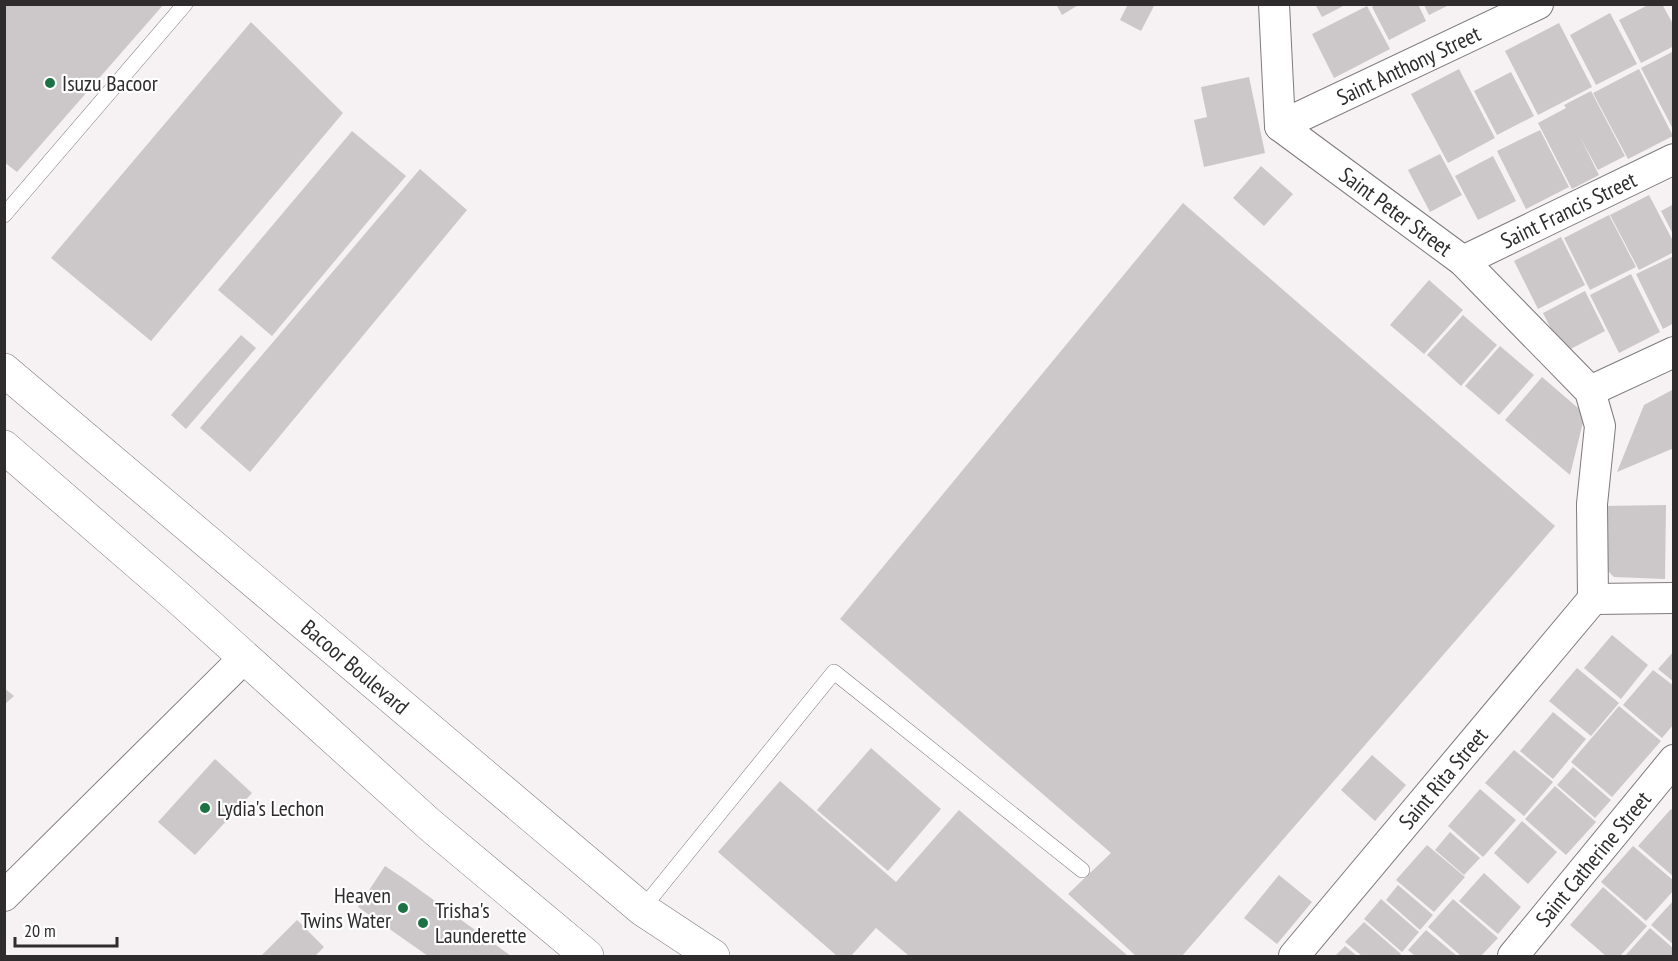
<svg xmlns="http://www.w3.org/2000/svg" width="1678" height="961" viewBox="0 0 1678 961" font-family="'PT Sans Narrow',sans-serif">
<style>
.building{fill:#ccc7c8}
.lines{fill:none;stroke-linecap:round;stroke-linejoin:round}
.service-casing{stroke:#7f7b7b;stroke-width:16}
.minor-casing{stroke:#7f7b7b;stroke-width:32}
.primary-casing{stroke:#7f7b7b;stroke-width:34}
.service{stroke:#fff;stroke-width:15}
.minor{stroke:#fff;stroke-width:30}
.primary{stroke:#fff;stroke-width:33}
.poi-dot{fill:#1d7245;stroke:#fff;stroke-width:2}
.labels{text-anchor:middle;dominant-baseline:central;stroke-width:4.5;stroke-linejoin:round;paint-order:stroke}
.street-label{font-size:22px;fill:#2e2c2c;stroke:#fff}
.poi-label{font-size:22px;fill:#2e2c2c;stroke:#fff;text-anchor:start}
</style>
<rect width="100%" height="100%" fill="#f6f1f2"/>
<path class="building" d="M4 4H164L17 172 4 162Z
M1056 4H1080L1062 15Z
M1128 4H1155L1141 31 1120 20Z
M1315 4H1347L1322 17Z
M1376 4H1418L1426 21 1389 40 1372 7Z
M1650 4H1662L1674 26V46L1641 63 1619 20Z
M1424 5H1449L1429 15Z
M1367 6 1390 49 1334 78 1312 34Z
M1610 13 1637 64 1596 85 1570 35Z
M251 22 343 113 151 341 51 258Z
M1559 23 1592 87 1538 115 1505 51Z
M1674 51V131L1641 68Z
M1459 69 1495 138 1448 163 1411 94Z
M1639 69 1673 136 1628 159 1593 93Z
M1511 72 1534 116 1497 135 1474 91Z
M1249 77 1265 153 1204 167 1194 120 1207 117 1201 87Z
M1591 91 1625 156 1598 170 1580 137 1599 175 1572 189 1538 123 1566 108 1564 105Z
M1540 130 1569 187 1526 209 1497 151Z
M352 131 406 176 272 336 218 290Z
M1440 154 1462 195 1430 212 1408 170Z
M1493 156 1516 201 1478 220 1455 176Z
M1261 166 1293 194 1264 226 1233 198Z
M420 169 467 210 250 472 200 428Z
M1649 195 1674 243V252L1639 270 1610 215Z
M1183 203 1555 526 1182 956H1136L1068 894 1111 853 840 619Z
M1674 204V236L1661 211Z
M1609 215 1636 267 1590 290 1564 238Z
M1561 237 1585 285 1538 309 1514 261Z
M1674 256V323L1663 329 1636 274Z
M1631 274 1660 332 1619 353 1590 295Z
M1429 280 1463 310 1424 354 1390 325Z
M1585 291 1605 331 1563 353 1543 313Z
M1463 315 1497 345 1461 386 1427 355Z
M241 335 256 348 186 429 171 415Z
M1500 346 1534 375 1499 415 1465 386Z
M1542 377 1585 414 1570 475 1505 420Z
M1674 389V448L1617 472 1644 405Z
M1666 505 1665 579 1614 577 1604 567 1603 506Z
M1612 635 1648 665 1621 699 1584 668Z
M1674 651V682L1658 669Z
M1577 668 1619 703 1591 736 1549 701Z
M1653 670 1674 686V724L1662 738 1623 705Z
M4 688 14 696 4 705Z
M1619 706 1661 741 1612 797 1571 762Z
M1553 712 1586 739 1553 779 1520 751Z
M871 748 941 809 888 871 817 810Z
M1514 750 1553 782 1524 816 1485 783Z
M1372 755 1406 785 1375 821 1341 790Z
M215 759 252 793 195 855 158 822Z
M1573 767 1611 800 1595 818 1557 785Z
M780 781 896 882 959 810 1128 956H909L876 928 851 956H837L718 852Z
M1555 786 1596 822 1566 855 1525 819Z
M1480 789 1516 820 1483 857 1448 826Z
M1671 809 1674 811V877L1638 846Z
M1522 821 1557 852 1528 884 1494 853Z
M1450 832 1480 858 1464 875 1435 850Z
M1427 845 1465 877 1434 912 1396 880Z
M1633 846 1674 881V890L1646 921 1601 882Z
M385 866 406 880 511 956H428L358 907Z
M1484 873 1521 907 1498 934 1459 901Z
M1279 875 1312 902 1277 944 1244 918Z
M1398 885 1433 915 1420 930 1386 900Z
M1603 887 1647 926 1620 956H1606L1570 925Z
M1381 899 1419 932 1402 952 1364 919Z
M1453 899 1498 938 1481 956H1461L1428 927Z
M1674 900V945L1651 925Z
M297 920 324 947 315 956H261Z
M1364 922 1401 954 1399 956H1362L1345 942Z
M1650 928 1674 949V956H1625Z
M1426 930 1457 956H1415L1408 950Z
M1345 946 1357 956H1335Z"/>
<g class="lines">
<defs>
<path id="service" d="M4 215 185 4
M642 909 834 672 1082 870"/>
<g id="minor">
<path id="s1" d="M1274 4 1280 126 1463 261 1590 391 1600 426 1592 504 1593 599"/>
<path id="s2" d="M1280 126 1538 4"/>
<path id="s3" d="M1463 261 1674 159"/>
<path d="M1590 391 1674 352"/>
<path d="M1593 599 1674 598"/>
<path d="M4 896 245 657"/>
<path id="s4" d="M1294 956 1593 599"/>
<path id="s5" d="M1513 956 1674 760"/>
</g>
<g id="primary">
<path id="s6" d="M4 370 642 909 713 956"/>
<path d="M4 447 182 601 429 824 587 956"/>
</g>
</defs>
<use href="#service" class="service-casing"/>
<use href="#minor" class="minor-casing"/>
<use href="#primary" class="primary-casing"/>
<use href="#service" class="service"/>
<use href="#minor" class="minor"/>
<use href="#primary" class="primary"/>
</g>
<g class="poi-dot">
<circle cx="50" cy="83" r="6"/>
<circle cx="205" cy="808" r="6"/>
<circle cx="403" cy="908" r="6"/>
<circle cx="423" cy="923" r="6"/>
</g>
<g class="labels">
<g class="street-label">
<text stroke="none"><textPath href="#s2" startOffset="142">Saint Anthony Street</textPath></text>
<text stroke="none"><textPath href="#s3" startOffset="117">Saint Francis Street</textPath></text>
<text stroke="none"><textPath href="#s1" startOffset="266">Saint Peter Street</textPath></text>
<text stroke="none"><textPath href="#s6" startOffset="460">Bacoor Boulevard</textPath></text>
<text stroke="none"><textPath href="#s4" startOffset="232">Saint Rita Street</textPath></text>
<text stroke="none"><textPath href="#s5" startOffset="126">Saint Catherine Street</textPath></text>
</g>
<g class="poi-label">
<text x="62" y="83">Isuzu Bacoor</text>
<text x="217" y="808">Lydia's Lechon</text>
<text x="391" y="895" text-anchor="end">Heaven<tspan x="391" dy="25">Twins Water</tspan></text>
<text x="435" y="910">Trisha's<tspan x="435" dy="25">Launderette</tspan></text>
</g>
</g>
<rect width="1678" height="961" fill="none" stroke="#2e2c2c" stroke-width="12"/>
<path d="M15 937v9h102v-9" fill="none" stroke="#2e2c2c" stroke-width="3"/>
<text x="24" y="937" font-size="18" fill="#2e2c2c" stroke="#ffffff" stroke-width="4.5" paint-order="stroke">20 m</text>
</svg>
